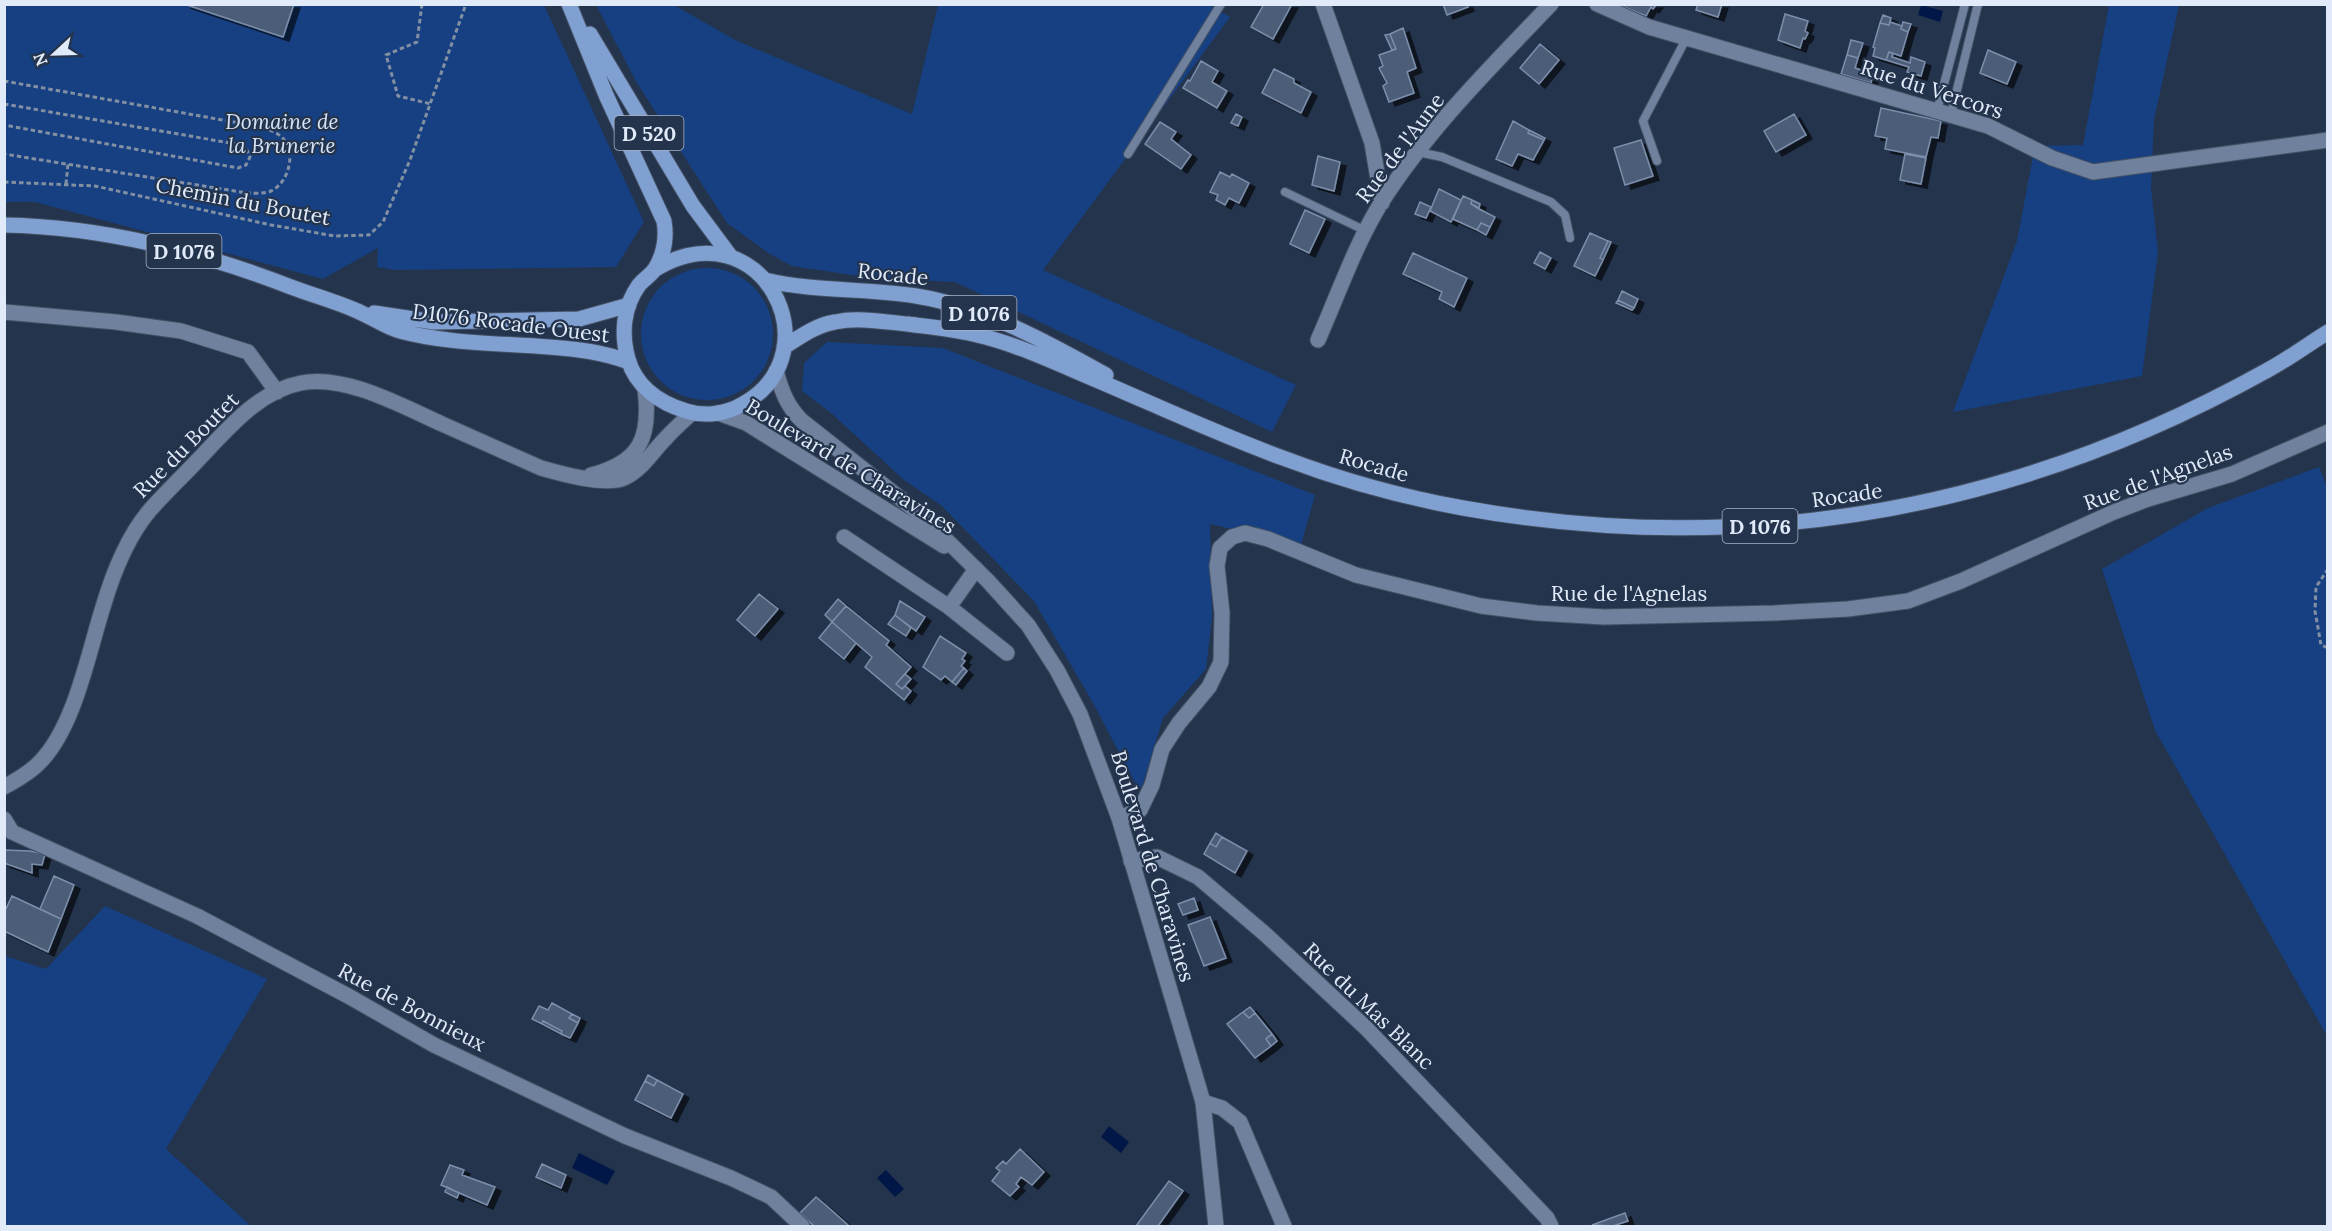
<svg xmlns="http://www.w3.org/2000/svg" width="2332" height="1231" viewBox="0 0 2332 1231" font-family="Lora,serif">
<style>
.green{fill:#164082}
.water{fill:#001748}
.building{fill:#4c5d77;stroke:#7c8eab;stroke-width:1.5;filter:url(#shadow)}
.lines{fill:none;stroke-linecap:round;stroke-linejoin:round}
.lane-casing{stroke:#445165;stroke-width:10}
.street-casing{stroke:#445165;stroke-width:17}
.secondary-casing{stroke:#445165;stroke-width:17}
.primary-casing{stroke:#445165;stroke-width:17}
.path{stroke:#8390a3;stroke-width:3;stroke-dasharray:4.5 3;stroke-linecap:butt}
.lane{stroke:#6f819d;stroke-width:8}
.street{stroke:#6f819d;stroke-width:15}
.secondary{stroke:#6f819d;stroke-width:15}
.primary{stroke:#80a0d2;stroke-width:15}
.labels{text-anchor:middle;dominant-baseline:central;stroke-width:4.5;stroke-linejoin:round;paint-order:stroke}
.shield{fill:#24344c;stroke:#a8b3c5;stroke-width:1.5}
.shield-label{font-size:20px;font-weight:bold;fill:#e0eaf9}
.street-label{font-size:21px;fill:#e0eaf9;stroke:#24344c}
.park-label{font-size:21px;font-style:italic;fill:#d6e3f7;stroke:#24344c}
</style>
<defs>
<filter id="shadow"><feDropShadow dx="6" dy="4" stdDeviation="0" flood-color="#0009"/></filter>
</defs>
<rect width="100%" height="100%" fill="#24344c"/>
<path class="green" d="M1207 4 1230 17 1043 270 1296 385 1272 432 955 282 871 278 792 266 768 253 727 223 637 83 596 5H674L737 41 912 114 938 5Z
M4 5H544L644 222 616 267 395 270 377 267 378 248 323 279 35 202H5Z
M2109 5H2179L2154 120 2151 188 2158 252 2142 376 1953 412 2017 241 2035 146 2083 145Z
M641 334a66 66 0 1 1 132 0a66 66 0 1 1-132 0Z
M827 342 943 348 1315 495 1301 545 1210 524 1212 617 1206 669 1163 718 1143 784 1139 790 1093 703 1034 601 942 506 904 480 831 413 802 391 804 363Z
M2319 467 2328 490 2327 1036 2155 730 2102 569 2208 508Z
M105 906 267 979 166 1149 251 1226H5V956L46 969Z"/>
<path class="water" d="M1921 5 1943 11 1940 22 1918 15Z
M1109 1126 1129 1142 1121 1153 1101 1137Z
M579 1153 615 1171 607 1185 572 1168Z
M886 1170 904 1189 895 1197 877 1178Z"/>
<path class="building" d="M184 4H294L283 37Z
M1264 4H1292L1273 39 1251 27Z
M1443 4H1467L1468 7 1447 15Z
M1657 4 1653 9 1651 7 1646 16 1619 5Z
M1698 4H1722L1718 17 1696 10Z
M1785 14 1808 21 1805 31 1808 33 1805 39 1803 38 1800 48 1778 40Z
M1883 15 1891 18 1889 25 1880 23Z
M1890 22 1902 26 1901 29 1908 32 1901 56 1889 52 1886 60 1873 56 1875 48 1873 47 1880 23 1889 25Z
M1903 22 1911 24 1908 32 1901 29Z
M1403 28 1416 68 1407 72 1414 93 1389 102 1383 86 1387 83 1379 68 1383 66 1379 55 1396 49 1390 34Z
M1390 34 1396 49 1392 50 1385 35Z
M1851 40 1863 43 1858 58 1847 55Z
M1540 44 1559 60 1539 84 1520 68Z
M1988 50 2016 62 2007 84 1980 73Z
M1889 52 1893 53 1892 57 1910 63 1911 57 1925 62 1921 76 1907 72 1909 67 1886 60Z
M1847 55 1858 58 1855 68 1873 74 1871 83 1841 74Z
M1201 61 1218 71 1212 82 1227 91 1217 108 1183 88 1188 80 1190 81Z
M1274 69 1294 79V83L1311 92 1301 113 1262 93Z
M1881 108 1941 121 1938 138 1931 137 1926 157 1885 149 1887 138 1875 136Z
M1236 114 1242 117 1238 126 1231 123Z
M1794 114 1806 135 1776 152 1764 131Z
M1513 121 1529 130 1528 133 1544 140 1533 160 1518 154 1512 166 1496 159Z
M1160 122 1176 132 1171 139 1191 155 1181 169 1145 144Z
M1529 130 1545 138 1544 140 1528 133Z
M1641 140 1653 176 1625 185 1614 148Z
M1905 154 1926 158 1921 184 1900 180Z
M1318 156 1340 162 1334 191 1312 185Z
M1220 172 1230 177 1232 174 1249 183 1239 203 1229 198 1225 205 1216 200 1218 195 1210 192Z
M1439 189 1461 200 1451 222 1430 211Z
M1463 196 1472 200 1471 204 1479 209 1495 217 1490 227 1481 223 1477 230 1453 219Z
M1472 200 1480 204 1479 208 1471 204Z
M1420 202 1431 207 1426 218 1415 214Z
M1305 210 1325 219 1309 253 1290 244Z
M1481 223 1490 227 1486 235 1477 230Z
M1590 233 1608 241 1600 258 1603 260 1595 276 1574 266Z
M1608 241 1611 242 1603 260 1600 258Z
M1540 252 1551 258 1545 269 1534 263Z
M1413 253 1467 278 1454 307 1439 299 1442 292 1403 274Z
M1622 291 1638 299 1634 308 1618 300Z
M1618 300 1634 308 1632 310 1616 303Z
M759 594 778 609 755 636 737 620Z
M838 599 846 606 832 622 825 615Z
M900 601 925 617 916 631 895 615Z
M846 606 889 641 886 645 911 667 896 684 902 689 905 686 911 691 904 700 865 667 872 657 832 622Z
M895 615 911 628 906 636 888 624Z
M832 622 856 643 844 659 819 638Z
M940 636 966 653 962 659 965 661 961 666 964 668 952 682 945 676 941 680 923 667Z
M964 668 967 671 956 685 952 682Z
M905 674 911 679 902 689 896 684Z
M1216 833 1222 837 1216 847 1210 843Z
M1222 837 1247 851 1235 873 1204 854 1210 843 1216 847Z
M4 850 30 851 45 854 42 865 32 864V873L4 863Z
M54 876 74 885 61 919 40 909Z
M12 896 61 919 48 952 4 931V913Z
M1194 898 1198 910 1183 915 1178 904Z
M1210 917 1226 958 1204 966 1188 925Z
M552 1003 572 1014 569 1018 578 1023 570 1038 561 1034 562 1031 543 1021 542 1024 532 1019 539 1006 548 1010Z
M1250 1007 1255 1013 1249 1018 1243 1012Z
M1243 1012 1249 1018 1255 1013 1272 1034 1266 1039 1271 1046 1255 1058 1227 1024Z
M572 1014 580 1018 578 1023 569 1018Z
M543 1021 562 1031 561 1034 542 1024Z
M1272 1034 1277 1041 1271 1046 1266 1039Z
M648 1075 657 1080 654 1086 645 1081Z
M657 1080 683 1094 671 1118 635 1100 645 1081 654 1086Z
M1020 1149 1044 1172 1032 1185 1021 1177 1016 1184 1019 1187 1010 1196 992 1181 1000 1171 996 1168 1003 1161 1006 1164Z
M542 1164 566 1175 561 1188 536 1177Z
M450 1165 464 1170 462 1175 495 1187 487 1205 441 1185Z
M1169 1181 1183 1191 1158 1226H1136Z
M447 1187 459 1193 457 1198 445 1192Z
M816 1197 829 1208 849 1226H814L800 1213Z
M1625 1213 1628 1221 1613 1226 1592 1225Z"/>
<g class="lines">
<defs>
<path id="lane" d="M1937 111 1965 4
M1951 114 1978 4
M1418 152 1442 157 1551 202 1565 215 1570 238
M1128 154 1221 4
M1657 161 1643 121 1687 37
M1285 192 1366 231"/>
<path id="street" d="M1323 4 1372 143 1382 203
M1597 4 1649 27 1988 126 2052 158 2093 172 2328 140
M4 312 116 322 181 331 248 352 277 392
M1318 340C1338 295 1355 245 1381 203 1428 129 1491 67 1551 4
M591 475C641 462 651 437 645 389
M844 537 949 607 1007 653
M949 607 976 569
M4 787C17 780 31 772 41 761 75 725 88 654 103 607 113 573 127 537 150 510 165 493 182 477 197 461 226 431 258 391 301 383 345 374 402 406 442 424 475 439 508 453 541 468 562 474 604 486 624 478 641 471 653 451 665 439 673 430 683 421 692 413
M1119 818 1140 810 1152 785 1162 749 1179 723 1209 687 1221 662 1222 613 1217 566 1220 548 1232 537 1245 533 1268 539 1356 575 1481 606 1537 613 1604 617 1774 613 1848 609 1908 601 1961 581 2114 512 2148 499 2232 474 2328 432
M4 819 12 832 197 916 350 997 434 1045 625 1136 731 1178 771 1197 802 1226
M1131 861 1157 857 1198 877 1265 934 1366 1028 1547 1218 1551 1226
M1203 1102 1222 1108 1240 1122 1284 1226"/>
<path id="secondary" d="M776 371C782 392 787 406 802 421L920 514 988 581 1028 625 1057 670 1080 714 1119 818 1203 1102 1216 1226
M718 413 746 423 944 546"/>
<path id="primary" d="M569 4 606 95 664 221C667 238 664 254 655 269 651 275 644 279 639 285 623 307 621 334 628 359 636 387 660 403 686 411 705 417 726 414 743 404 836 352 761 204 654 270
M590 34 693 206 731 257
M4 225C104 227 198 251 291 287 312 295 334 301 355 310 370 316 385 327 400 331 448 344 500 343 549 347 577 349 603 352 629 362
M765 280C815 292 866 288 916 296 984 307 1047 342 1106 375
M374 313 434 322 579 319 629 305
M784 347C800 337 816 325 835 322 859 317 884 322 908 324 930 327 952 329 973 334 1010 342 1045 358 1080 373 1147 401 1214 433 1283 458 1341 480 1402 497 1463 508 1747 559 2014 511 2266 371 2287 360 2307 345 2328 332"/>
</defs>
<use href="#lane" class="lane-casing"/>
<use href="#street" class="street-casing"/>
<use href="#secondary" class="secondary-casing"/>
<use href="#primary" class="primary-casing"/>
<path class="path" d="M422 4 417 42 386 55 398 96 431 104
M4 81 262 127C267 129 274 131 279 135 298 148 290 182 271 191 264 194 254 193 247 193L4 154
M4 104 242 145 247 150 250 157 246 165 238 168 4 125
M4 182 95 186 271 225 335 236 369 235 383 222 410 160 466 4
M66 184 68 164
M2328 569 2316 587 2315 611 2321 645 2328 648"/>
<use href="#lane" class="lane"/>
<use href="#street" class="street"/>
<use href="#secondary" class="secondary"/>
<use href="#primary" class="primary"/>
</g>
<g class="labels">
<g class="shield">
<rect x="614.5" y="116" width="69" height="34" rx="4.5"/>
<rect x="146.5" y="234" width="75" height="34" rx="4.5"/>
<rect x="941.5" y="296" width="75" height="34" rx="4.5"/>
<rect x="1722.5" y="509" width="75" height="34" rx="4.5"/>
</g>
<g class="shield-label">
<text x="649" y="133">D 520</text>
<text x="184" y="251">D 1076</text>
<text x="979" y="313">D 1076</text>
<text x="1760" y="526">D 1076</text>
</g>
<g class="street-label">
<text transform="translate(1932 89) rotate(18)">Rue du Vercors</text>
<text transform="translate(1400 148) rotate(-53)">Rue de l'Aune</text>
<text transform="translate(243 201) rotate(11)">Chemin du Boutet</text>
<text transform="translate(893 274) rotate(6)">Rocade</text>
<text transform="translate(511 323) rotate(7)">D1076 Rocade Ouest</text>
<text transform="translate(186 445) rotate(-45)">Rue du Boutet</text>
<text transform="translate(1374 465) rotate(16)">Rocade</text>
<text transform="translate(851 466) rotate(31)">Boulevard de Charavines</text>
<text transform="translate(2158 477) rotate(-20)">Rue de l'Agnelas</text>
<text transform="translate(1847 495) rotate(-8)">Rocade</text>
<text x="1629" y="593">Rue de l'Agnelas</text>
<text transform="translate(1153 866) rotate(73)">Boulevard de Charavines</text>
<text transform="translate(1369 1006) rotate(44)">Rue du Mas Blanc</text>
<text transform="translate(412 1007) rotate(28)">Rue de Bonnieux</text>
</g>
<g class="park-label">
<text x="282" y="121">Domaine de<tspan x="282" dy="24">la Brunerie</tspan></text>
</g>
</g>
<rect width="2332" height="1231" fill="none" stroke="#e0eaf9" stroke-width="12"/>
<g transform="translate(54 54) rotate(248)" stroke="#24344c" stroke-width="4.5" paint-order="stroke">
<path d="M0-4.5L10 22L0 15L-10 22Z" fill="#e0eaf9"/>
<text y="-9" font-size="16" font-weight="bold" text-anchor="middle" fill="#e0eaf9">N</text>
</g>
</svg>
